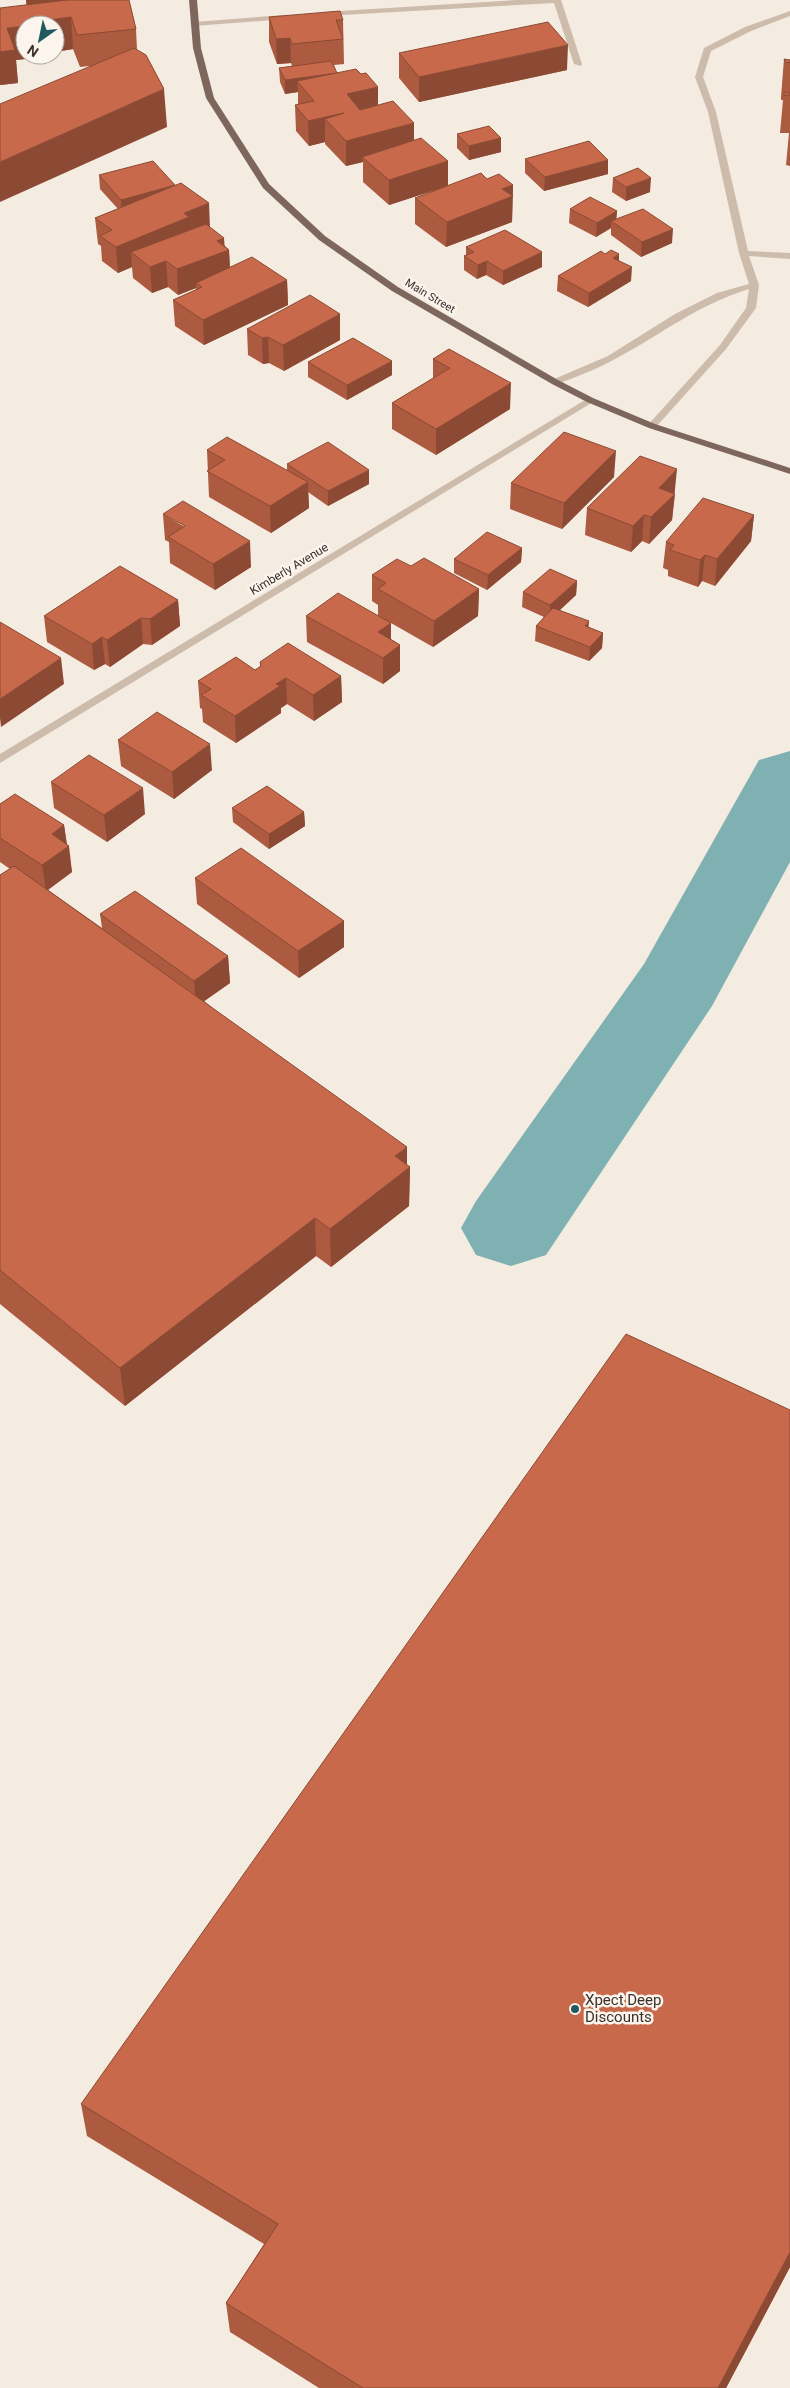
<svg xmlns="http://www.w3.org/2000/svg" width="790" height="2388" viewBox="0 0 790 2388" font-family="Roboto,sans-serif">
<style>
.lines{fill:none;stroke-linecap:round;stroke-linejoin:round}
.river{fill:#7fb0b2;fill-rule:evenodd}
.minor{fill:#cdbbac;fill-rule:evenodd}
.major{fill:#7d675c;fill-rule:evenodd}
.wall{fill:#ac5a40}
.shaded-wall{fill:#8c4a34}
.building{fill:#c8694b;stroke:#8c4a34}
.poi-dot{fill:#1f5a5e;stroke:#fbf5ee;stroke-width:2}
.labels{text-anchor:middle;dominant-baseline:central;stroke-width:5;stroke-linejoin:round;paint-order:stroke}
.far-street-label{font-size:11px;fill:#3b302b;stroke:#fbf5ee}
.street-label{font-size:12px;fill:#3b302b;stroke:#fbf5ee}
.near-poi-label{font-size:15px;fill:#3b302b;stroke:#fbf5ee;text-anchor:start}
</style>
<rect width="100%" height="100%" fill="#f4ebe1"/>
<g class="lines">
<path class="river" d="M790 751V862L712 1006 546 1255 511 1266 476 1255 461 1228 476 1201 644 964 759 760Z"/>
<path class="minor" d="M516 0H561L582 64 581 66 574 64 554 3 324 16 320 14 324 12Z
M790 11V16L751 31 711 51 703 77 716 112 748 251 790 253V259L749 256 759 285 756 308 726 349 655 428H649L647 426 720 345 746 308 749 289C697 305 662 334 615 359 598 369 577 376 558 384H552V380L608 356 675 314 717 293 749 284 739 253 708 112 695 77 704 48 745 27Z
M284 15 288 17 287 19 194 26 190 24 194 22Z
M590 397 595 400 593 402 0 763V754Z"/>
<path class="major" d="M189 0H197L201 48 214 98 269 184 325 236 398 287 558 380 593 398 655 424 790 468V474L649 428 587 402 552 384 392 291 319 240 263 188 206 98 193 48Z"/>
</g>
<path class="wall" d="M26 0H129L136 29 137 50 167 127 89 66 80 67 73 49 55 52V25L25 55H44L43 57 16 60 18 83 0 85 27 5Z
M269 17 343 20 344 64 334 65 337 73 378 105 414 141 448 186 487 179 513 185 512 222 446 247 415 224V198L441 188 389 205 363 182V162L346 166 325 144V142L309 146 296 131 295 105H298V92L285 94 280 82 279 68 292 66 291 63 277 64 269 42Z
M399 53 567 70 419 102 399 78Z
M784 59 790 60V166L786 165 789 133H780L783 100H781V97Z
M457 134 501 138V152L469 160 457 148Z
M525 159 608 174 544 191 525 173Z
M99 175 210 227 225 246 229 250 230 267 287 280 288 305 204 345 175 326 173 300 196 290V288L178 295 168 287 152 293 133 278 132 267 118 273 102 261 101 246 98 244 95 218 118 209 100 189Z
M613 178 650 192 626 201 612 192Z
M570 209 617 211 616 219 672 243 641 257 611 235V228L596 237 569 223Z
M466 247 542 267 503 285 486 275 477 279 464 270V256L466 255Z
M605 254 619 261 631 281 588 307 557 291 558 276Z
M247 329 340 340 284 371 269 363 263 364 248 355Z
M449 349 510 409 436 455 392 429V403L433 378V359Z
M308 362 392 375 347 400 308 377Z
M207 450 287 470V464L369 484 328 506 308 492 309 508 271 533 209 497Z
M614 477 562 529 510 509 511 483Z
M675 495 672 520 649 544 642 541 631 552 585 535 587 508Z
M163 514 251 567 215 590 170 563 169 542 165 540Z
M754 515 751 541 715 586 702 581 698 587 668 576V570L663 568 666 542Z
M522 548 521 562 487 590 454 573V559Z
M411 566 479 589 478 616 433 647 391 623V639L400 645V671L383 684 307 642 306 616 378 615V605L372 601V575Z
M577 581 576 595 560 610 589 627 603 633 602 648 589 661 535 641 536 626 544 617 522 607 523 592Z
M178 600 180 626 152 645 143 644 110 667 105 664 94 670 47 642 44 616Z
M260 662 341 676 342 702 314 721 287 704 281 708V713L236 743 203 722 202 709 200 708 198 681 255 670 260 667Z
M118 740 212 770 174 799 121 766Z
M51 782 145 814 107 842 54 808Z
M0 804 64 825 67 844 72 872 48 890 102 928 100 914 228 956 230 983 204 1001 410 1167 409 1206 331 1267 316 1256 125 1406 0 1304V875L10 869 0 862Z
M232 808 304 812 305 826 269 849 233 822Z
M195 878 344 921V947L299 978 197 904Z
M81 2104 790 2267 726 2388H319L230 2332 226 2303 264 2244 87 2136Z"/>
<path class="shaded-wall" d="M26 0H126L71 17 73 49 55 52V25H29Z
M25 26V55H44L43 57 16 60 18 83 0 85V52L7 28Z
M290 38 291 63 277 64 276 39Z
M568 45 567 70 419 102V77Z
M338 73 297 81 298 92 285 94V80Z
M378 87V113L347 120V94Z
M164 89 167 127 0 202V162Z
M344 113 325 119V142L309 146 308 121Z
M414 123V148L362 157 363 162 346 166V141Z
M501 138V152L469 160V146Z
M608 160V174L544 191 545 177Z
M448 161V186L389 205V180Z
M651 178 650 192 626 201V187Z
M175 185 122 214 121 200Z
M513 185 512 222 446 247 447 222 502 189Z
M209 203 210 229 131 252 132 267 118 273 116 247 184 213Z
M617 211 616 224 611 221V228L596 237 597 223Z
M673 229 672 243 641 257 642 242Z
M224 238 225 251 229 250 230 275 196 283V288L178 295 177 269 217 241Z
M542 252V267L503 285V271Z
M619 254V268L613 258Z
M166 261 168 287 152 293 150 267Z
M487 261 486 275 477 279 478 265Z
M632 267 631 281 588 307 589 293Z
M287 280 288 305 204 345 203 320Z
M340 314V340L284 371 283 345Z
M268 337 269 363 263 364 262 338Z
M392 361V375L347 400V385Z
M511 383 510 409 436 455V429Z
M616 451 614 477 562 529 564 503Z
M677 469 672 520 649 544 651 517 659 488Z
M369 470V484L328 506V491Z
M308 482 309 508 271 533 270 506Z
M644 515 642 541 631 552 633 526Z
M754 515 751 541 715 586 717 559Z
M250 541 251 567 215 590 213 564Z
M522 548 521 562 487 590 488 575Z
M705 555 702 581 698 587 700 560Z
M577 581 576 595 550 619V605Z
M479 589 478 616 433 647 434 621Z
M178 600 180 626 152 645 150 619Z
M141 618 143 644 110 667 107 640Z
M589 621 588 636 585 626Z
M391 623V649L378 632Z
M603 633 602 648 589 661 590 647Z
M102 637 105 664 94 670 92 644Z
M400 645V671L383 684V658Z
M61 658 64 684 1 727 0 718V699Z
M341 676 342 702 314 721 313 695Z
M286 678 287 704 281 708V713L236 743 235 716 276 684Z
M210 744 212 770 174 799 172 772Z
M143 788 145 814 107 842 104 815Z
M304 812 305 826 269 849V834Z
M64 825 67 847 69 846 72 872 46 891 42 865 52 834Z
M344 921V947L299 978 298 951Z
M228 956 230 983 196 1007 194 981Z
M407 1147V1169L410 1167 409 1206 331 1267 330 1229 395 1156Z
M315 1218 316 1256 125 1406 120 1368Z
M790 2252V2267L726 2388H718Z"/>
<path class="building" d="M67 0H129L136 29 77 35 71 17 42 21 40 24 25 25V26L7 28 15 50 0 52V8Z
M340 11 343 20H336L343 39 292 44 290 38 276 39 269 17Z
M548 22 568 45 419 77 399 53Z
M134 48 146 55 164 89 0 162V104Z
M784 59 790 60V63L785 62Z
M331 61 337 73 285 80 279 68Z
M356 69 361 74 366 73 378 87 347 94 360 110 393 101 414 123 346 141 325 119 344 113 308 121 295 105 314 101 297 81Z
M784 92 790 93V95H784Z
M489 126 501 138 469 146 457 134Z
M421 138 448 161 389 180 362 157Z
M589 141 608 160 545 177 525 159Z
M153 161 175 185 121 200 99 175Z
M638 168 651 178 626 187 613 178Z
M481 173 487 179 499 174 513 185 502 189 513 196 447 222 415 198Z
M181 183 209 203 184 213 189 217 116 247 100 236 112 230 95 218Z
M590 197 617 211 597 223 570 209Z
M643 209 673 229 642 242 611 221Z
M206 224 224 238 217 241 229 250 177 269 166 261 150 267 131 252Z
M505 230 542 252 503 271 487 261 478 265 464 256 474 252 466 247Z
M611 250 619 254 613 258 632 267 589 293 558 276 601 251 605 254Z
M252 257 287 280 203 320 173 300 202 287 196 283Z
M310 295 340 314 283 345 268 337 262 338 247 329Z
M353 338 392 361 347 385 308 362Z
M449 349 511 383 436 429 392 403 450 368 433 359Z
M564 432 616 451 564 503 511 483Z
M227 437 308 482 270 506 207 471 225 460 207 450Z
M328 442 369 470 328 491 287 464Z
M640 456 677 469 659 488 675 494 651 517 644 515 633 526 587 508Z
M703 498 754 515 717 559 705 555 700 560 670 550 674 545 666 542Z
M183 501 250 541 213 564 168 537 185 526 163 514Z
M487 532 522 548 488 575 454 559Z
M424 558 479 589 434 621 378 589 386 583 372 575 397 559 411 566Z
M120 566 178 600 150 619 141 618 107 640 102 637 92 644 44 616Z
M550 569 577 581 550 605 523 592Z
M338 593 391 623 378 632 400 645 383 658 306 616Z
M553 608 589 621 585 626 603 633 590 647 536 626Z
M0 622 61 658 0 699Z
M288 643 341 676 313 695 286 678 276 684 280 686 235 716 201 695 211 689 198 681 236 657 255 670 261 666 260 662Z
M157 712 210 744 172 772 118 740Z
M89 755 143 788 104 815 51 782Z
M267 786 304 812 269 834 232 808Z
M15 794 64 825 52 834 69 846 42 865 0 838V804Z
M241 848 344 921 298 951 195 878Z
M14 866 407 1147 395 1156 410 1167 330 1229 315 1218 120 1368 0 1270V875Z
M135 891 228 956 194 981 100 914Z
M626 1334 790 1410V2252L718 2388H363L226 2303 278 2224 81 2104Z"/>
<circle class="poi-dot" cx="575" cy="2009" r="5"/>
<g class="labels">
<g class="far-street-label">
<text transform="translate(430 296) rotate(31)">Main Street</text>
</g>
<g class="street-label">
<text transform="translate(289 569) rotate(-31)">Kimberly Avenue</text>
</g>
<g class="near-poi-label">
<text x="585" y="2000">Xpect Deep<tspan x="585" dy="17">Discounts</tspan></text>
</g>
</g>
<g transform="translate(40 40) rotate(213)"><circle r="24" fill="#fbf5ee" stroke="#aea6a0"/>
<path d="M0-4L9 19L0 12L-9 19Z" fill="#1f5a5e"/>
<text y="-8" font-size="14" font-weight="bold" text-anchor="middle" fill="#3b302b">N</text>
</g>
</svg>
